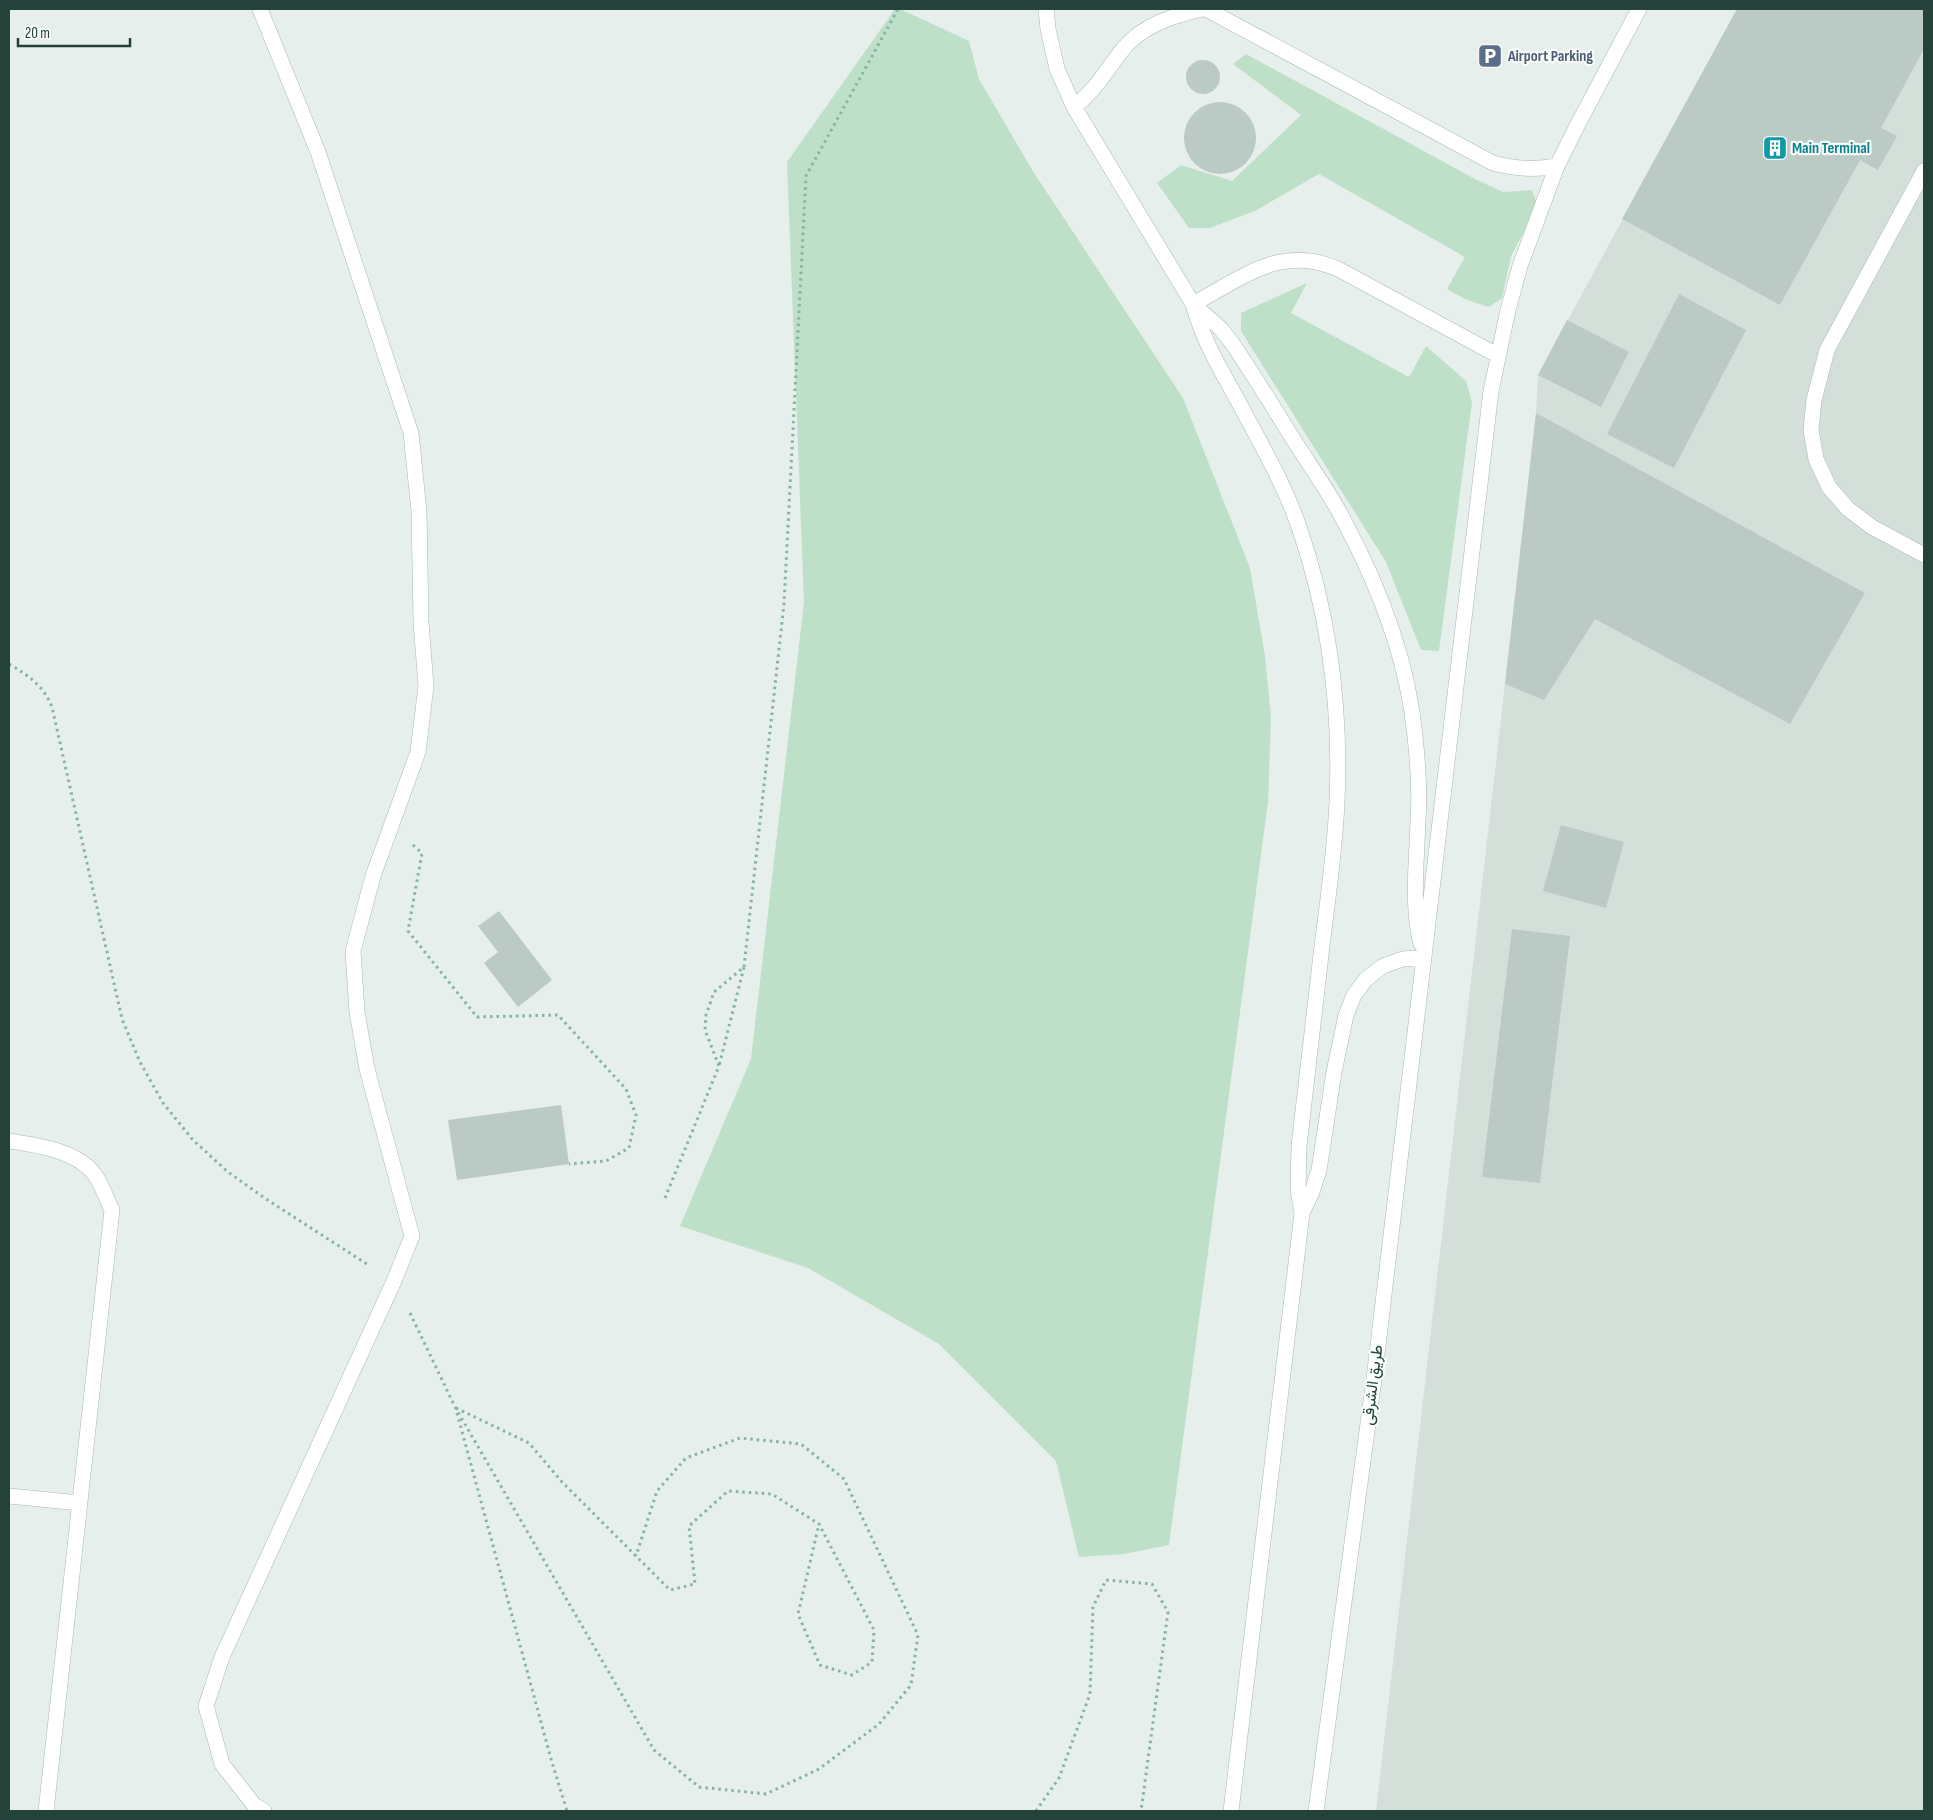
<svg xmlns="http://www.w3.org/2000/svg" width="1933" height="1820" viewBox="0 0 1933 1820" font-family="'Sofia Sans Condensed',Vazirmatn,sans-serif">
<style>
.built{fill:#d4dfda}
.green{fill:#bfe0c8}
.building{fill:#bbcac4}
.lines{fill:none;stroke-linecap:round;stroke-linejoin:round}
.minor-casing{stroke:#a8b8b2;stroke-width:16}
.path{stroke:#86b3a5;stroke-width:3;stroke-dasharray:2.5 4;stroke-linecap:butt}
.minor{stroke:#fff;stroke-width:15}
.labels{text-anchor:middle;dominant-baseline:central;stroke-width:4.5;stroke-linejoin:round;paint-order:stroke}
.service-label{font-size:16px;font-weight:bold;fill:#4e5e75;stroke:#f7fbf9;text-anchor:start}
.culture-label{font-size:16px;font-weight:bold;fill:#0d838f;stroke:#f7fbf9;text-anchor:start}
.street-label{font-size:16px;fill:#24423a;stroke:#f7fbf9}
</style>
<rect width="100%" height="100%" fill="#e6efeb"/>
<path class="built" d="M1737 9H1924V1811H1376L1536 413 1538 375Z"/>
<path class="green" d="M895 9H900L969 41 979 79 1034 173 1183 398 1250 568 1265 656 1271 717 1268 802 1169 1545 1124 1554 1079 1557 1056 1461 939 1344 808 1268 680 1226 751 1059 804 602 787 162Z
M1246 54 1475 179 1503 192 1532 190 1538 206 1511 256 1502 298 1489 307 1467 300 1447 289 1465 257 1319 174 1255 211 1210 228H1189L1157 183 1181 165 1232 181 1301 115 1233 64Z
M1307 283 1291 313 1409 377 1426 346 1466 381 1472 402 1439 651 1421 650 1386 562 1241 331V313Z"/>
<path class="building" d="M1737 9H1924V49L1881 128 1897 136 1878 170 1860 160 1780 305 1622 219Z
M1186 77a17 17 0 1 1 34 0a17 17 0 1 1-34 0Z
M1184 138a36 36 0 1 1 72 0a36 36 0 1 1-72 0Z
M1679 294 1746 330 1674 468 1607 434Z
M1567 320 1629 352 1601 407 1538 375Z
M1536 413 1865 593 1790 724 1595 619 1544 700 1505 684Z
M1561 825 1624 842 1606 908 1543 891Z
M499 911 552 980 518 1007 484 963 498 952 478 926Z
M1512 929 1570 936 1540 1183 1482 1177Z
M561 1105 569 1164 457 1180 448 1120Z"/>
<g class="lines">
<defs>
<path id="minor" d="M260 9 318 152 411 433 419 511 421 622 426 686 418 752 373 876 353 951 357 1012 367 1069 412 1236 394 1281 222 1657 206 1706 222 1764 254 1805 264 1811
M1046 9 1048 29 1057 69 1074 107 1193 304C1203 340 1219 367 1237 399 1260 443 1286 486 1301 533 1330 620 1341 710 1337 802 1335 850 1328 898 1322 946 1315 1012 1307 1079 1299 1146L1298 1190 1302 1213 1231 1811
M1206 9 1493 163C1516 169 1534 170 1557 166
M1074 107C1097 89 1106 70 1124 48 1143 25 1174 15 1203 9
M1924 171 1827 350 1814 400 1811 430 1816 459 1829 487 1848 509 1872 527 1924 555
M1193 304 1221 329 1232 343C1254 375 1274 409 1295 442 1311 467 1329 492 1343 519 1379 586 1408 661 1415 736 1418 764 1420 792 1418 820 1417 861 1411 903 1421 944
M1193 304C1244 277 1282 243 1340 270L1497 355
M9 1141C37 1145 81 1151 97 1178 103 1188 107 1200 112 1210L46 1811
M1302 1213 1312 1192 1319 1170 1334 1072 1346 1015 1354 995 1366 979 1383 966 1403 959 1424 957
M9 1496 80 1503
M1316 1811 1374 1379 1491 391 1508 310 1520 266 1557 166 1579 122 1639 9"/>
</defs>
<use href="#minor" class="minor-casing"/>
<path class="path" d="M9 664C29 676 43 685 52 707L122 1019 140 1062 163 1103 193 1140 228 1172 266 1199 370 1266
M413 845 422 853 408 931 477 1017 558 1015 626 1089 636 1115 629 1148 606 1161 569 1164
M744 967 784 604 806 176 898 9
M665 1198 719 1066 705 1030 706 1015 714 992 744 967 719 1066
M410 1313 455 1407 654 1750 699 1787 766 1794 819 1769 879 1724 911 1685 918 1635 844 1479 801 1444 740 1438 686 1458 657 1491 636 1556
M456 1408 529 1443 562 1482 670 1590 695 1584 689 1526 728 1491 772 1494 819 1524 874 1630 872 1662 852 1675 820 1665 798 1614 819 1524
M457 1413 551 1759 567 1811
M1036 1811 1059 1778 1090 1694 1093 1607 1106 1580 1152 1584 1168 1612 1141 1811"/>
<use href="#minor" class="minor"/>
</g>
<defs>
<symbol id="parking-square" viewBox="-11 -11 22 22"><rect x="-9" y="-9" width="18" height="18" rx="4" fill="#5c6f8a" stroke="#f7fbf9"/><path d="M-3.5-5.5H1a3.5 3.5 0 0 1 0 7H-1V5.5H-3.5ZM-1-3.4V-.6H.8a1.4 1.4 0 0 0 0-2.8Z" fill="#fff"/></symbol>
<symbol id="building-square" viewBox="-11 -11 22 22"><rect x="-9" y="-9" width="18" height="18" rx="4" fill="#0f9aa8" stroke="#f7fbf9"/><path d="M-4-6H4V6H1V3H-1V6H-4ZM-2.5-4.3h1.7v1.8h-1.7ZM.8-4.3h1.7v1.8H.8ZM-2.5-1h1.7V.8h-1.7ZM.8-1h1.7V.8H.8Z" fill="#fff"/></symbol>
</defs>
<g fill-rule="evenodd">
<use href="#parking-square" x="1476" y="42" width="28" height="28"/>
<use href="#building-square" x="1761" y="134" width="28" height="28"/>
</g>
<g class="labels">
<g class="service-label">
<text x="1508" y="56">Airport Parking</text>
</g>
<g class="culture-label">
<text x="1792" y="148">Main Terminal</text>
</g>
<g class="street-label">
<text transform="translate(1373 1385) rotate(-83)">طريق الشرقى</text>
</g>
</g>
<rect width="1933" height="1820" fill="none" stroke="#24423a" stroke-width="20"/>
<path d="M18 38v8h112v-8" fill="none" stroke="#24423a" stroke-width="2.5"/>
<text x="25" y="38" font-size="15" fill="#24423a" stroke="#f7fbf9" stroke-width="4" paint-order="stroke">20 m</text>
</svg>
